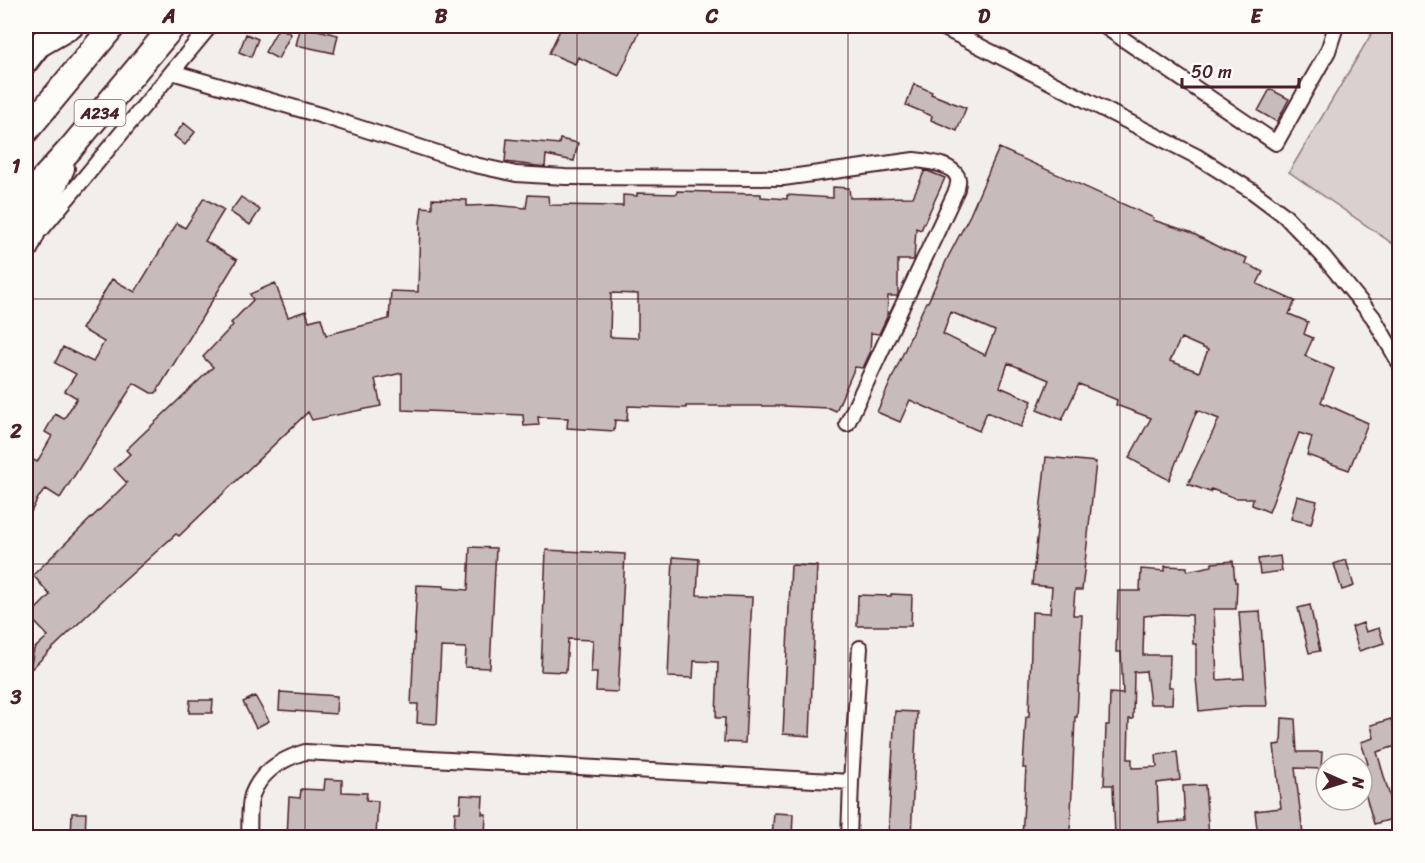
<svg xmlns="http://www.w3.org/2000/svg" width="1425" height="863" viewBox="0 0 1425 863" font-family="Sriracha,sans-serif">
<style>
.green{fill:#d9d0cf;stroke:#92787d;stroke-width:1.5}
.building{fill:#c8bbbb;stroke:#4a1f2b;stroke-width:1.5;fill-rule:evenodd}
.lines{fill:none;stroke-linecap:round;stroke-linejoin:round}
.minor-casing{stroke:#4a1f2b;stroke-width:18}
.trunk-casing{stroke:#4a1f2b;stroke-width:27}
.motorway-casing{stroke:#4a1f2b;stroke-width:28}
.minor{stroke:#fdfcf7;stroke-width:14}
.trunk{stroke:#fdfcf7;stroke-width:22}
.motorway{stroke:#fdfcf7;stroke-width:24}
.grid{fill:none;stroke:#4a1f2b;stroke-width:1.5;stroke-opacity:0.55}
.labels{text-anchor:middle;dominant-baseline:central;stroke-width:4.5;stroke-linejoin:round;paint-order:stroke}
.shield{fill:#fdfcf7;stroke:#806168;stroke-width:1.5}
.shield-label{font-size:16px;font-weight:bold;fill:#4a1f2b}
.neatline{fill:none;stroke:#4a1f2b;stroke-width:2}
.grid-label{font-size:20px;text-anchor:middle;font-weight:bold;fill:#4a1f2b}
</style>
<rect width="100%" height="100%" fill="#f2efeb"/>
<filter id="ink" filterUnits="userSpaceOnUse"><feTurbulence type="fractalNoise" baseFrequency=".0167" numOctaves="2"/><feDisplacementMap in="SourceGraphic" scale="12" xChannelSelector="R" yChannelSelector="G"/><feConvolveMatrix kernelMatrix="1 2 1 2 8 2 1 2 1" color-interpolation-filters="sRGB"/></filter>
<g filter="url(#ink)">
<path class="green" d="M1376 26H1399V248L1289 172Z"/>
<path class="building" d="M301 26 338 35 334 53 296 45Z
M562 26H642L619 76 578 57 575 64 549 53Z
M279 27 291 34 278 59 265 52Z
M246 34 258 39 251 57 239 52Z
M914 84 932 92 931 94 966 108 957 131 931 120 932 116 906 105Z
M1270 89 1289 99 1277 122 1258 111Z
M184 123 195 132 185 145 174 136Z
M507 139 559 144 560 139 578 143 574 161 546 155 545 167 505 162Z
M999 148 1154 218 1153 220 1190 232 1222 249 1247 258 1245 263 1263 272 1257 284 1295 301 1289 314 1308 322 1304 334 1313 338 1305 356 1334 369 1321 402 1368 423 1349 470 1307 455 1312 437 1299 433 1269 512 1252 505 1253 498H1235L1211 489 1210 492 1188 484 1219 419 1197 410 1169 480 1129 458 1151 418 1116 405 1117 400 1079 384 1062 420 1037 410 1049 380 1008 363 1000 387 1032 401 1021 427 987 412 979 431 910 400 900 422 877 412 926 302H928L947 259 970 215ZM951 312 995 331 985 355 943 334ZM1181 338 1208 350 1199 372 1170 361Z
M925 170 945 178 921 230 916 228 914 260H898V295L897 296H888L887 317 879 334 871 333 870 353 863 368 855 367 836 411 829 408 782 406H686V408L628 406 627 421 615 420 614 431 567 428 568 418 538 417 539 425 524 426 523 415 402 410V373L375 379 381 406 312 420 308 412 179 536 176 534 106 597 30 670 34 649 48 636 29 616 50 595 33 575 127 483 114 469 130 454 126 450 213 367 203 357 233 325 231 323 253 300 250 294 275 283 288 317 306 311 309 321 321 318 326 335 389 319 391 291 418 292 420 223 422 207 432 208V199L467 200V206L493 205 526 208 528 195 548 196 549 205 623 206V195L637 196V193L677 194V191L711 192V193L761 194V197L787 199V195L833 198V187L849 188 850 198 913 197ZM611 293 638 294V338L610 337Z
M241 197 260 210 250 225 230 212Z
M204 198 224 210 205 241 237 260 156 393H151L134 383 60 498 46 489 38 498 26 522V456L37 462 52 436 45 432 55 414 64 419 77 398 65 391 76 374 55 363 63 347 93 362 104 342 82 329 112 279 135 292 177 223 185 228Z
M1046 457 1096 462 1082 590H1075L1073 615H1082L1077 717H1075L1070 837H1022L1026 768H1023L1026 717H1029L1032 612 1050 613 1052 587 1032 585Z
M1297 496 1317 501 1311 524 1291 519Z
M470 547 496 548 490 668 465 667 466 648 441 647 437 724 417 723 418 704H411L417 585 444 586V588L468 590Z
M546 550 625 554 618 692 596 691 597 672H591L593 640 568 639 566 672 541 671Z
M1280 556 1282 571 1260 574 1258 559Z
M673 557 699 559 697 595 752 597 745 743 724 742 725 718H716L718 662 694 661 693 678 668 677Z
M1346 560 1354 586 1342 590 1334 564Z
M1233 561 1235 582H1237L1236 609H1214L1217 680 1244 678 1239 612 1260 611 1267 706H1242L1199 711 1196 677V644H1193L1192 615 1163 614 1144 616 1143 655H1170L1169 687H1173L1172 704H1150L1146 671 1134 672 1133 719H1129L1128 759H1132V768L1157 767 1156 755 1177 752 1180 780 1157 783 1159 823 1185 821 1183 786 1205 785 1209 837H1187V835L1115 837 1113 785H1104L1105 759 1106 725H1109L1110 693 1123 694 1121 652H1116L1118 591H1140L1141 569 1165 571V566L1187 567V571L1212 566V563Z
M791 565 817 566 810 736 783 734Z
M891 594 912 595 911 626H857L858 595 891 596Z
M1310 605 1320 651 1309 653 1298 608Z
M1363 623 1366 632 1379 628 1384 643 1359 651 1352 627Z
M280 692 337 696 336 714 279 710Z
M255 696 269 721 256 728 243 702Z
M190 700H213L212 713H189Z
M895 711 917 712 911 837H888Z
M1282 718 1295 719 1297 752H1322L1321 769 1295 768 1303 834 1258 837 1255 811 1281 808 1274 745 1281 744Z
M1391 719 1399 745 1377 752 1396 818 1374 824 1362 783V765L1368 764 1361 742 1374 738 1371 725Z
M325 779 342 780V792L367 793 366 800 378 801 376 837H287L289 797 300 798 301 789 324 790Z
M461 795 483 796 482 814H486L485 837H454L455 812H460Z
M72 813H86L85 837H71Z
M774 813 793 814 792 837H772Z"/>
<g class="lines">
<defs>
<path id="minor" d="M940 26 1196 156 1252 191 1284 215 1323 256 1373 317 1400 364
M1104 26 1276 143 1328 51 1336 26
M172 72 323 116 475 165 516 174 565 177 783 178 914 160C926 161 955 164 958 179 959 182 957 186 957 189L847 424
M42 229 210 26
M851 782 860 648
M249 838C250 825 248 807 252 795 261 771 282 759 305 752L851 782 849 838"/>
<path id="trunk" d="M26 62 50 31"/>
<path id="motorway" d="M38 45 71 26
M26 131 113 26
M26 198 72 147 173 26
M26 247 62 168"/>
</defs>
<use href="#minor" class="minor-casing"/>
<use href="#trunk" class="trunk-casing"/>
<use href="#motorway" class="motorway-casing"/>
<use href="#minor" class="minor"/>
<use href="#trunk" class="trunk"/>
<use href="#motorway" class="motorway"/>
</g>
</g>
<path class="grid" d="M305 26V838M577 26V838M848 26V838M1120 26V838M26 299H1400M26 564H1400"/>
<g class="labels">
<rect class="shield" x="74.5" y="100" width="51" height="26" rx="4.5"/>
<g class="shield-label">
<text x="100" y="113">A234</text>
</g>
</g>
<rect width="1425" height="863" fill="none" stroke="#fdfcf7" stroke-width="66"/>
<g transform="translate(1344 782) rotate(93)"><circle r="28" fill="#fdfcf7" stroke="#b5a4a5" stroke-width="1.5"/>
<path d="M0-4.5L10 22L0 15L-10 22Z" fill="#4a1f2b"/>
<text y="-9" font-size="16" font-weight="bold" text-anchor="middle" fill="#4a1f2b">N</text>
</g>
<path d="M1182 78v9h117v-9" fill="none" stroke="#4a1f2b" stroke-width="3"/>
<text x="1191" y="78" font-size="18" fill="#4a1f2b" stroke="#fdfcf7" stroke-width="4.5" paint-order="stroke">50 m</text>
<rect x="33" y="33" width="1359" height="797" class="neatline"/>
<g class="grid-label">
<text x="169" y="23">A</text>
<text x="441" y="23">B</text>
<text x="712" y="23">C</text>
<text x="984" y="23">D</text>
<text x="1256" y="23">E</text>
<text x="16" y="173">1</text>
<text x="16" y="438">2</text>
<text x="16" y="704">3</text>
</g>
</svg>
